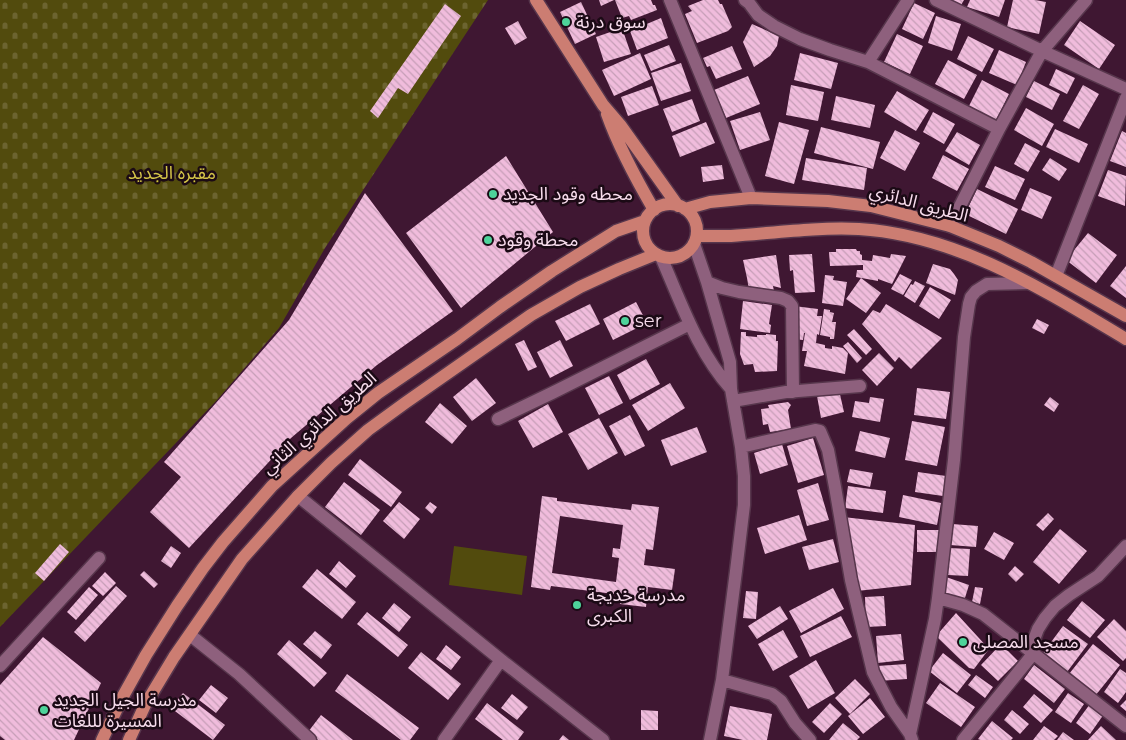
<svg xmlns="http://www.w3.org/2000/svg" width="1126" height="740" viewBox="0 0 1126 740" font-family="Montserrat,'Noto Sans Arabic',sans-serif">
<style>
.green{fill:#524b0d}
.cemetery{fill:url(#cemetery-stones)}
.building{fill:url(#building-back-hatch);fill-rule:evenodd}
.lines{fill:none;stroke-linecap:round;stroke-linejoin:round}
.minor-casing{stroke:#57364c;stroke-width:15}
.major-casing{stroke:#57364c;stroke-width:15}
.minor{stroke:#8e607d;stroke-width:12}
.major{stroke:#cc7d72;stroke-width:12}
.poi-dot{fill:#4dd39a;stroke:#1b0a15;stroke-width:2}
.labels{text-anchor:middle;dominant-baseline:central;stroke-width:5;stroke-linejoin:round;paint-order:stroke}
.poi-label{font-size:18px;fill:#f7dcec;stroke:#1b0a15;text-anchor:start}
.park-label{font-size:18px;fill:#d4c448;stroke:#1b0a15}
.street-label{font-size:18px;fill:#f7dcec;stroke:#1b0a15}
</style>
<defs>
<pattern id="cemetery-stones" width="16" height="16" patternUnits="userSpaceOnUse" patternTransform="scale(1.25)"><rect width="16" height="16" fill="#524b0d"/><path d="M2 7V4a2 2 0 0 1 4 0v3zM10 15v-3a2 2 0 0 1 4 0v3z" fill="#6c6430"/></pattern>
<pattern id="building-back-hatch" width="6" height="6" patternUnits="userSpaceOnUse" patternTransform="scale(1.25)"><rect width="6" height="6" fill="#f0bcdc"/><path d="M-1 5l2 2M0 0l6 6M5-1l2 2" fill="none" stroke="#c69eb7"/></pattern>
</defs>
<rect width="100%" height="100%" fill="#3f1732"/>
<path class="green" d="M454 546 527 556 522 595 449 585Z"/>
<path class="cemetery" d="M0 0H488L325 248 279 328 217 400 0 627Z"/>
<path class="building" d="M599 0H614L601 6Z
M615 0H651L653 5H655L657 10 631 20 629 16 622 18Z
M703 0H718L720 4H722L732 27 728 31 697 43 685 14 692 11 688 6Z
M949 0H964L960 7Z
M970 0H1005L999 17 967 7Z
M1013 0H1035L1046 2 1039 34 1007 27Z
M581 2 596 34 575 44 560 12Z
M914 3 935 13 923 39 902 29Z
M445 4 461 16 408 94 398 88 378 118 370 111Z
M936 16 961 24 952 51 928 43Z
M661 18 668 38 637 50 630 31Z
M518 21 527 38 515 45 505 28Z
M1080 21 1115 45 1099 69 1064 45Z
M752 24 779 36 777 46 770 56 754 67 743 42Z
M622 28 631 54 604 62 596 37Z
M897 34 923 46 910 74 884 62Z
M968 36 994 49 982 72 957 59Z
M669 45 676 61 651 71 644 55Z
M732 46 742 69 716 79 710 66 707 67 703 58Z
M999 50 1026 62 1017 85 989 73Z
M640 53 651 79 614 96 602 70Z
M800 53 838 63 831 89 794 80Z
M948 60 977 75 964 99 935 84Z
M681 63 691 91 661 101 651 73Z
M1056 69 1075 78 1067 94 1049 85Z
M748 76 760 104 726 118 714 90Z
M982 80 1009 94 996 120 969 106Z
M1034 81 1060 94 1052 110 1026 97Z
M791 85 824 92 818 121 786 115Z
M1083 85 1099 94 1079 129 1063 121Z
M652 86 659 105 628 116 621 97Z
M897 91 929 110 916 131 884 112Z
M836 96 875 105 870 128 831 120Z
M692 99 700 121 672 132 663 109Z
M1026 108 1054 124 1042 146 1014 130Z
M760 112 770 140 740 150 730 121Z
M933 112 955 124 944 144 923 132Z
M706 122 715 143 680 157 672 136Z
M779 122 809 130 794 184 765 176Z
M821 127 880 142 873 169 814 153Z
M1055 129 1088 144 1079 163 1046 147Z
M895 130 920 143 905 171 880 158Z
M1122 131 1126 133V167L1110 161Z
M957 132 980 145 969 165 945 151Z
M1025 143 1040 151 1028 172 1014 164Z
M943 155 969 169 957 191 932 178Z
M506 156 553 232 461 308 406 233Z
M806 158 867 168 864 190 802 180Z
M1050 158 1067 169 1059 181 1042 170Z
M722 165 724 179 703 182 701 167Z
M995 166 1025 179 1015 200 985 187Z
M1108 170 1126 176 1125 206 1098 196Z
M1030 188 1052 197 1042 219 1021 210Z
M977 189 1018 209 1006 234 965 214Z
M365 193 453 311 377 365 291 438 189 548 150 512 181 477 164 462 289 320Z
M1088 233 1117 255 1096 283 1066 260Z
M836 249H856L857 251H860V254L862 255V260L872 261 873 255 890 258 891 254 906 256 892 284 878 279V281L856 277 857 270H863V265L830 266 829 252H836Z
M812 254 815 292 795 293 793 270 790 271 789 255Z
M776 255 781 288 773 286 774 291 749 290 747 278 743 260Z
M933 264 950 269 954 274 958 280 955 295 926 283Z
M1126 266V298L1110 286Z
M900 274 912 280 903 295 891 289Z
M825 275 834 276 833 280 847 282 843 306 822 303Z
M861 278 881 293 866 313 846 299Z
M915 281 925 286 915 303 904 296 911 284 913 285Z
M930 287 951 300 939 319 919 306Z
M743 301 772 305 769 324 771 325 770 333 740 329Z
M636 302 647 323 613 340 603 319Z
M590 304 600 324 566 341 555 321Z
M886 304 942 338 911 369 899 357 895 362 862 324 873 310 880 313Z
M794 306 818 309 817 316H822L819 335 817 334 816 343 825 345V348L832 349V346L843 348 848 353 845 374 804 366 807 351H802L805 333H804L803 340 793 339Z
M824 309 830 310V312L834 313 832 322H836L834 339H830V337L820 335Z
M1037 319 1049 325 1044 334 1032 328Z
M854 329 872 349 866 355 847 335Z
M741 332H746V336L757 337V335H766V334L776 335V341H778L777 371 755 372 753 364 744 365 740 354Z
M524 340 537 367 528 371 515 344Z
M560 340 573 366 550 378 537 352Z
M848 342 862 358 857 363 843 346Z
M879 353 894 368 877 386 862 370Z
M646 359 660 384 630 400 617 375Z
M609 376 623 403 599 415 585 388Z
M476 378 496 403 472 421 453 397Z
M670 383 685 408 648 431 632 405Z
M917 388 950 392 946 419 914 415Z
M839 390 844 412 821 418 817 396Z
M870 397 884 399 880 422 852 417 855 401 869 403Z
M1050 397 1059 404 1054 412 1044 405Z
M788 402 791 405 788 410 791 429 770 432 768 424 763 425 761 409 769 408 768 405Z
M440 403 467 426 452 444 425 422Z
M548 404 563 432 533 448 518 421Z
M630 415 645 446 625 456 609 426Z
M599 418 618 453 588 470 568 434Z
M912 421 945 427 937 466 905 460Z
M697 427 707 452 671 466 661 440Z
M860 431 890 438 885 458 855 451Z
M813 438 824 475 798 483 787 446Z
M782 444 788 465 760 474 754 453Z
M360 459 402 492 391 507 348 475Z
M850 469 873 473 870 487 847 482Z
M918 472 946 476 943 496 915 492Z
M344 482 380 510 361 535 325 507Z
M818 483 829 520 807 526 797 490Z
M848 486 886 491 883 513 845 508Z
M903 495 941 503 937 525 899 517Z
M542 496 557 498V501L631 510 632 504 659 507 653 550 646 549 644 565 675 569 672 590 648 587 646 607 620 604 622 595 551 586 550 590 531 587ZM560 516 623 525 620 549 613 548 612 557 619 558 616 582 552 573Z
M399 502 420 519 404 539 383 521Z
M430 502 437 507 432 514 425 508Z
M1048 513 1054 519 1043 531 1036 525Z
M799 515 807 540 765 554 757 528Z
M843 517 915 525 911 585 857 591Z
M952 524 978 526 976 547 950 545Z
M1060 529 1087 551 1059 584 1033 562Z
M917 530H939V552H917Z
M994 532 1014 543 1004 560 984 549Z
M833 539 839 562 809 570 802 547Z
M60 544 69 552 44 581 35 573Z
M171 546 181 553 171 568 161 561Z
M949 548 970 549 968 576 948 575Z
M339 561 356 576 346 588 329 574Z
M1015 566 1024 574 1016 582 1008 574Z
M317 569 356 602 342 619 302 587Z
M144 571 158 584 154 588 140 575Z
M105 572 116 583 103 596 92 586Z
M946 577 969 585 964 601 941 593Z
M116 586 127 596 85 642 74 632Z
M89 587 98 595 76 620 67 612Z
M975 587 983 588 980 604 972 602Z
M833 588 844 609 801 633 789 611Z
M746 591 758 592 756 619 743 618Z
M884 596 886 626 866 627 865 597Z
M1082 601 1105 620 1090 638 1067 620Z
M394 603 411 617 399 632 382 618Z
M780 606 788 619 757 639 748 626Z
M367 612 408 645 398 657 357 624Z
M956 613 989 649 974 669 969 668 936 636Z
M841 616 852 637 810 657 800 636Z
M1114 619 1126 631V658L1123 661 1097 637Z
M1063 626 1088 644 1067 672 1043 653Z
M783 630 798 657 773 671 758 644Z
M315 631 332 645 321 659 303 644Z
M901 634 904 660 878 663 876 636Z
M43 637 101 683 74 740H5L0 736V685Z
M289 640 327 673 314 687 277 654Z
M1001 644 1018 661 998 681 981 665Z
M1093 644 1120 665 1095 696 1069 674Z
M446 645 461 657 451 670 436 659Z
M421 652 461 684 448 700 408 668Z
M943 653 971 675 957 693 929 671Z
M816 660 835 693 808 709 789 676Z
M906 664 907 679 878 681 877 666Z
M1034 665 1065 689 1054 703 1024 679Z
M1120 669 1126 673V692L1118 703 1104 692Z
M347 674 419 728 410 740H401L335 691Z
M976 675 993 687 985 698 968 685Z
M855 679 870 694 850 714 835 698Z
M940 683 975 707 961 727 926 703Z
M211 685 228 698 216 713 199 700Z
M183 693 225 725 213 740 171 708Z
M1068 693 1084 704 1071 723 1055 712Z
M512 694 528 707 517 720 501 708Z
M1034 694 1053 710 1041 723 1023 707Z
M870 698 885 717 863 734 848 716Z
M1126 700V711L1120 706Z
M487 703 524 732 518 740H503L475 719Z
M830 703 842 714 824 733 812 722Z
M1090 704 1104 714 1090 734 1076 723Z
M730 706 772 714 767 740H743L724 736Z
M641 710 658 711V730H641Z
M1012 710 1029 724 1020 734 1004 720Z
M321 715 353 740H318L308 732Z
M992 721 1013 738 1011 740H980L978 739Z
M843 723 860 737 857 740H829Z
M1044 726 1058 736 1054 740H1033Z
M1101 726 1116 740H1088Z
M1063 732 1074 740H1057Z
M563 735 569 740H559Z"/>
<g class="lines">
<defs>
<path id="minor" d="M670 0 751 198
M745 0 749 3 758 15 774 26 800 39 830 50 868 62 999 129
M936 0 1042 51 1126 89
M868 62 908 0
M950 226 999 129 1042 51 1086 0
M694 244 707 282 730 362 731 389 741 447 744 476V505L736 571 722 680 710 740
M661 257C681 302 697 351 731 389
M1056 276 1126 98
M707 282 722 288 739 292 781 298 788 301 792 306 793 392
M733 401 786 392 860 386
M498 419 552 393 690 324
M741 447 815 430 820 431 828 450 835 487 851 580 873 672 891 707 910 734 912 740
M298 496 501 660 603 740
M938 598 954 460 964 337 969 304 971 297 976 291 987 284 1027 283
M190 635 239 674 310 740
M0 666 99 558
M722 680 772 694 781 701 795 723 810 740
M910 734 935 619 938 598 963 605 983 614 1126 726
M444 740 501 660
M963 740 1033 654 1035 637 1038 629 1045 618 1055 606 1069 595 1098 576 1126 546"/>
<path id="major" d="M536 0 603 105 621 126 678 206
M607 114C619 148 636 179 654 210
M643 231a27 27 0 1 1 54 0a27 27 0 1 1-54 0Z
M685 209 710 202 751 198 828 201 871 206 950 226 999 246 1031 262 1126 316
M697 236C708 236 719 236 731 236 774 233 816 227 859 229 958 235 1044 290 1126 339
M102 740 122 698 146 655 177 606 203 568 223 542 272 486 347 418 378 393 457 339 500 307 552 271 616 231 645 221
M129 740 145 705 174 657 242 559 298 496 331 463 368 430 405 403 531 315 580 287 619 269 656 254"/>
</defs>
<use href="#minor" class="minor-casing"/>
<use href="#major" class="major-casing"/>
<use href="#minor" class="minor"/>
<use href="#major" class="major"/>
</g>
<g class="poi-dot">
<circle cx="566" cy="22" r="5"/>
<circle cx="493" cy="194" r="5"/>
<circle cx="488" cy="240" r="5"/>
<circle cx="625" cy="321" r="5"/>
<circle cx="577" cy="605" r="5"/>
<circle cx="963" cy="642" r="5"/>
<circle cx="44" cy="710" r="5"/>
</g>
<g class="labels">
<g class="poi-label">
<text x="576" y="22">سوق درنة</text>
<text x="503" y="194">محطه وقود الجديد</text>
<text x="498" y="240">محطة وقود</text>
<text x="635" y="321">ser</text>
<text x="587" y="595">مدرسة خديجة<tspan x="587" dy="21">الكبرى</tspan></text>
<text x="973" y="642">مسجد المصلى</text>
<text x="54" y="700">مدرسة الجيل الجديد<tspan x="54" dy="21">المسيرة لللغات</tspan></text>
</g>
<g class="park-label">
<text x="172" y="173">مقبره الجديد</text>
</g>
<g class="street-label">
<text transform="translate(919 203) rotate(15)">الطريق الدائري</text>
<text transform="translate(319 423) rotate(-41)">الطريق الدائري الثاني</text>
</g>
</g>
</svg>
